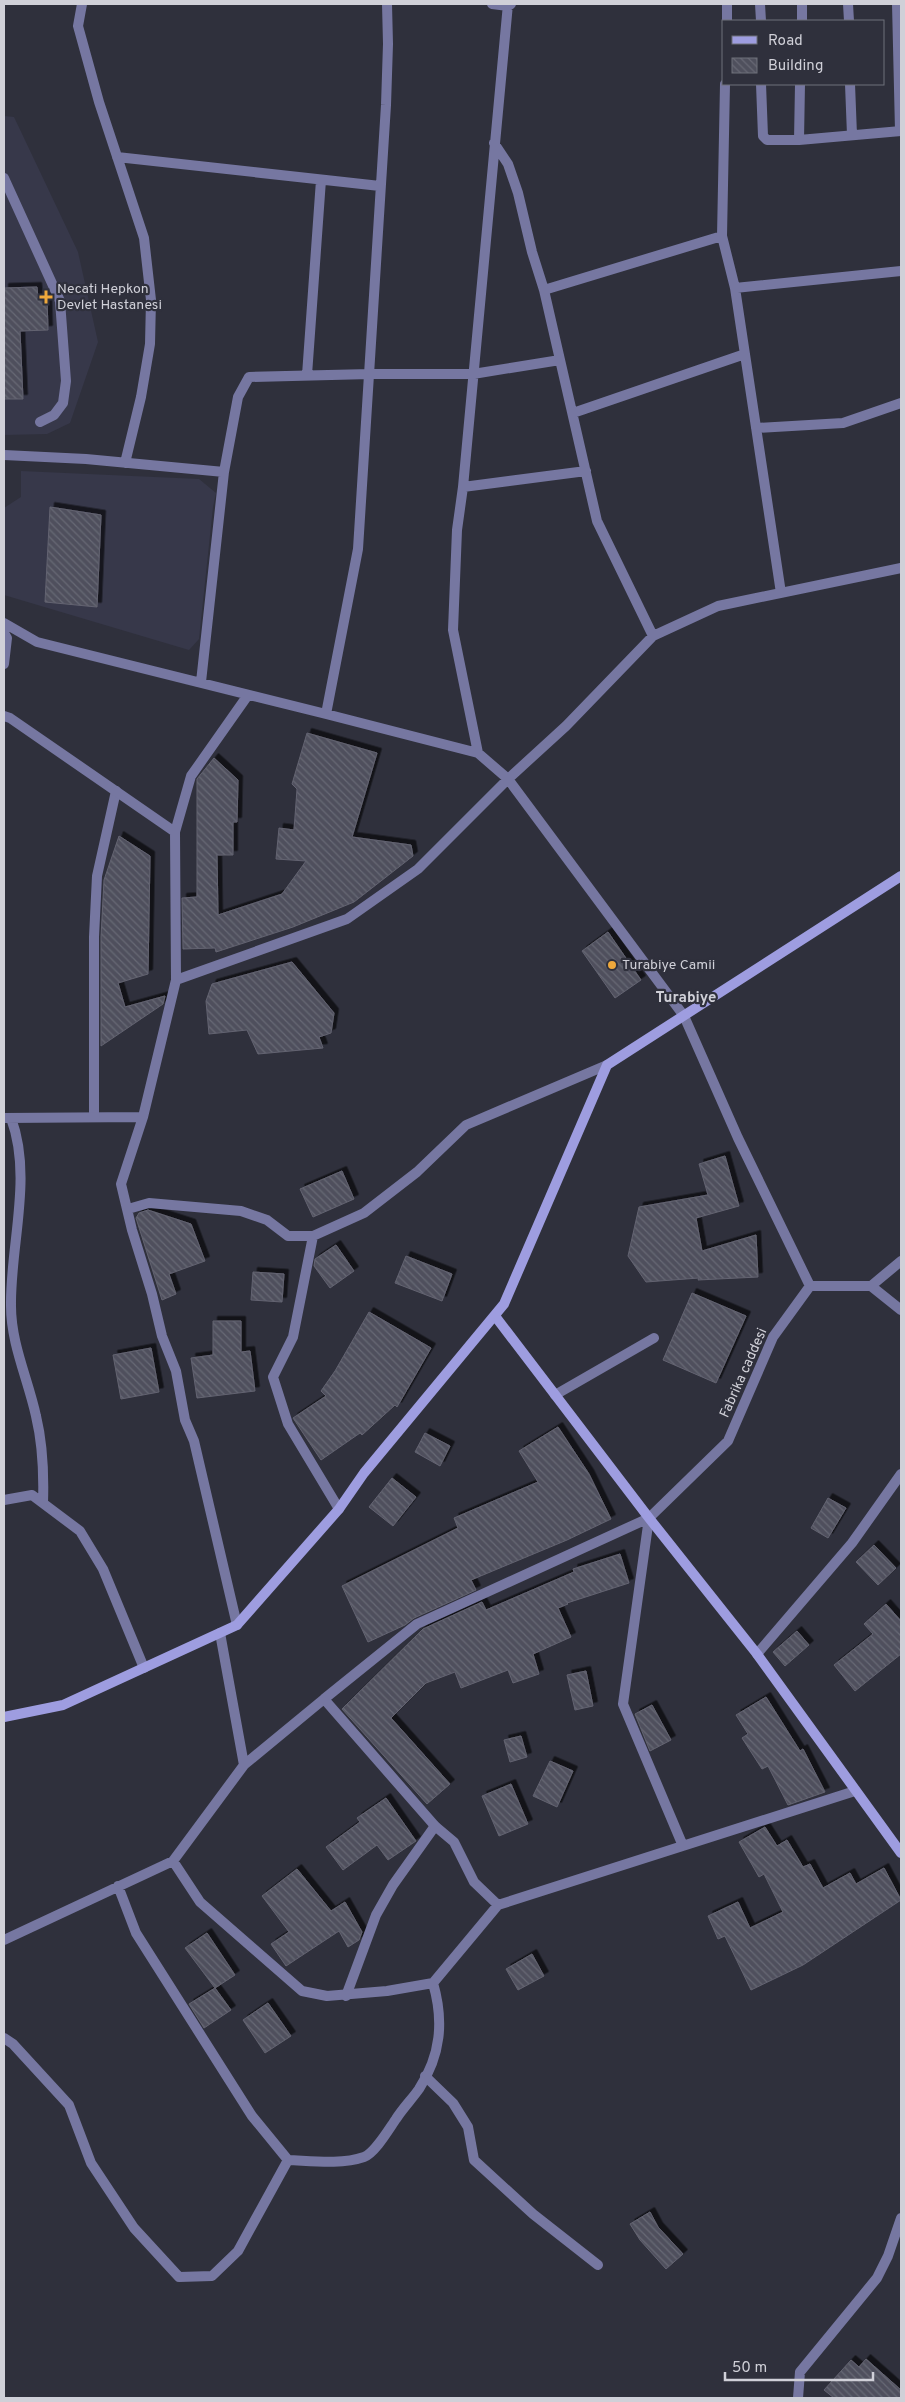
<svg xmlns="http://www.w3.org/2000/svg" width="905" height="2402" viewBox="0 0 905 2402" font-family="Overpass,sans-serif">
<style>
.built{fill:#37384a}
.building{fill:url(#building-back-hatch);stroke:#636371;filter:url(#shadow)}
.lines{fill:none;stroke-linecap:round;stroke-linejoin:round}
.lane{stroke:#7677a1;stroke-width:10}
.street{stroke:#7677a1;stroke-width:10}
.secondary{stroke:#9e9de0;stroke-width:10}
.poi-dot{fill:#eea83c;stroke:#2f303c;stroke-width:2}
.labels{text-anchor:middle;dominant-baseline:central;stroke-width:4.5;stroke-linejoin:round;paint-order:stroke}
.poi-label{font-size:14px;fill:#d0d0d8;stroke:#2f303c;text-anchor:start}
.street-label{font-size:14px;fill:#d0d0d8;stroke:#2f303c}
.neighbourhood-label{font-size:15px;font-weight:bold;fill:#d0d0d8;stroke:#2f303c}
</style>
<defs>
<pattern id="building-back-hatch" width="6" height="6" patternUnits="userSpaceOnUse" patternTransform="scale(1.25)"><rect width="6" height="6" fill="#4f505d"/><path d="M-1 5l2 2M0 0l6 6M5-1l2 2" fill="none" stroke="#676874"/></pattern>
<filter id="shadow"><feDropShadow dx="4.5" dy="-4.5" stdDeviation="0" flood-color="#0009"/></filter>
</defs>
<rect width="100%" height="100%" fill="#2f303c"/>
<path class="built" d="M4 116 14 117 78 252 98 342 70 423 47 434 4 435Z
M21 471 199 479 216 493 213 507 199 639 189 650 4 595V508L21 497Z"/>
<path class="building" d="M37 287 38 298H47L48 330 20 331 23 399H4V288Z
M50 507 101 515 97 607 45 602Z
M307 733 377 753 352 837 411 845 413 856 354 902 293 927 216 952 215 948 183 949 182 898 197 897V779L214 758 238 780 237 822H233V855H217L218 915 282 894 306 861 276 859 279 828 294 830 297 789 292 784Z
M119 836 150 856 148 974 118 983 125 1007 165 996 163 1004 101 1046V937L104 880Z
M608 932 641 980 615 998 582 951Z
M292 962 334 1013 331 1033 319 1037 323 1048 258 1054 247 1030 209 1034 206 1001 212 984Z
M725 1156 739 1206 696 1218 702 1251 756 1235 758 1277 698 1280 699 1278 646 1282 628 1256 639 1207 708 1195 699 1164Z
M342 1171 354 1199 313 1217 300 1189Z
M148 1210 191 1224 205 1261 169 1274 176 1294 162 1300 136 1218 139 1213Z
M336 1245 354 1271 330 1288 314 1266 315 1259Z
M406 1256 452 1274 442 1301 395 1283Z
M253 1272 284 1274 282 1302 251 1300Z
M692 1293 746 1316 716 1383 663 1360Z
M369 1312 431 1348 397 1407 395 1405 362 1435 360 1433 321 1460 293 1418 326 1396 321 1391 335 1371Z
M213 1321H241V1352L250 1351 255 1391 197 1398 191 1358 213 1355Z
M151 1348 159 1392 121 1399 113 1355Z
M558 1427 589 1474 611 1519 567 1540 471 1580 476 1590 414 1618 405 1625 368 1642 342 1586 458 1528 454 1518 538 1482 519 1451Z
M425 1433 450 1446 440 1466 415 1452Z
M392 1478 416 1497 393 1526 369 1507Z
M828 1498 846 1508 828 1538 811 1528Z
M874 1545 896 1568 878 1585 856 1562Z
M620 1554 629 1583 567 1603 568 1604 558 1608 571 1637 533 1654 539 1674 513 1683 508 1670 461 1688 455 1672 426 1683 391 1718 450 1784 427 1804 342 1709 423 1629 482 1602 486 1610 574 1572 573 1569Z
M886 1604 901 1621V1654L855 1691 834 1665 873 1634 864 1624Z
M797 1631 809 1645 785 1666 773 1652Z
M586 1671 593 1706 575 1710 567 1675Z
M766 1697 800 1751 803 1749 825 1792 788 1805 768 1766 762 1769 742 1738 748 1734 736 1715Z
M652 1705 671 1740 650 1751 635 1714Z
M521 1736 527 1757 510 1762 504 1740Z
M550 1761 573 1771 557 1807 533 1796Z
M511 1784 528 1824 499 1836 482 1796Z
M386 1798 416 1841 388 1860 377 1845 343 1870 326 1847 360 1822 357 1818Z
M765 1827 777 1846 787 1840 803 1867 810 1864 823 1888 850 1873 856 1884 884 1868 901 1900 803 1965 751 1990 725 1936 718 1939 708 1916 738 1902 750 1928 783 1912 764 1874 759 1877 739 1842Z
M297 1869 331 1911 345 1902 362 1932 359 1940 348 1947 339 1931 286 1966 271 1944 289 1932 262 1896Z
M207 1933 235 1975 215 1988 185 1948Z
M532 1954 544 1976 518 1990 506 1969Z
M215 1988 231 2010 204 2028 189 2004Z
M268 2003 291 2036 265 2053 243 2020Z
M650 2212 658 2227 683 2254 666 2269 640 2240 630 2224Z
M866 2359 901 2390V2398H834L824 2390 851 2360 859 2367Z"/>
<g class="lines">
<path class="lane" d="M760 4 761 21
M848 4 849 21
M897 4 900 131
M802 21V4
M761 84 763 136 767 140H799L901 131
M850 84 852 135
M799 140 800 84
M4 178 60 301 66 381 63 403 54 415 40 422
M94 1117V937L97 876 116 791
M555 1395 654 1338
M346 1996 376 1915 393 1885 435 1826
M425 2076 453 2103 468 2127 474 2160 533 2214 598 2265
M798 2398 800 2372 877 2278 888 2256 901 2218"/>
<path class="street" d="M82 4 78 26 99 102 144 238 151 300 150 344 141 397 125 463
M387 4 388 44 386 105 358 549 326 714 478 753 508 779 684 1016 738 1138 810 1286
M492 4 508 6 511 4
M727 21V4
M725 84 722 236 735 288 781 593
M494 143 508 164 518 193 532 252 544 290 597 521 653 636
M117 157 380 186
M735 288 901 271
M544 290 722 236
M307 375 321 180
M573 413 745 354
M756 428 843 423 901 403
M4 455 86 459 224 472 238 397 249 377 370 374H473L560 360
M463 487 586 471
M4 623 37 642 326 714
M4 633 7 638 4 664
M201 682 224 472
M4 716 10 718 175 832
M478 753 453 630 457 530 463 487 508 4
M176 980 175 832 191 776 248 695
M143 1117 121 1184 132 1230 152 1294 162 1336 176 1371 185 1420 194 1441 237 1625
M4 1118 143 1117 176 980 347 919 418 869 508 779 566 726 653 636 718 606 901 568
M11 1118C33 1177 10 1245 11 1306 11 1344 28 1379 36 1416 43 1445 44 1473 43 1503
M128 1209 149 1203 241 1211 267 1220 288 1236H313L364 1213 417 1172 466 1125 607 1065
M313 1236 293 1337 273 1377 288 1424 339 1509
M871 1286 901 1310
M4 1500 32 1495 80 1531 103 1569 144 1668
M649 1518 623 1704 683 1846
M220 1633 244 1765
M757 1654 852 1543 901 1474
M855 1791 498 1905 474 1882 454 1842 435 1826 324 1699 417 1624 649 1518 728 1441 773 1337 810 1286H871L901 1261
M173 1861 200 1902 302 1991 327 1996 387 1991 433 1983 498 1905
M118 1886 136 1933 252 2116 288 2160C312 2161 341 2165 364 2157 375 2153 389 2129 396 2119 403 2108 412 2099 419 2089 441 2055 444 2021 433 1983
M4 1940 173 1861 244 1765 324 1699
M4 2038 13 2044 69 2105 91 2163 134 2228 179 2277 212 2276 238 2251 288 2160"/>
<path class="secondary" d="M495 1316 649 1518 757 1654 901 1853
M4 1717 63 1705 237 1625 339 1509 364 1473 504 1304 607 1065 901 876"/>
</g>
<g class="poi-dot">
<path d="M43.5 289.5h5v5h5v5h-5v5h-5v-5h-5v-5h5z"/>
<circle cx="612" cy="965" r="5"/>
</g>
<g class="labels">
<g class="poi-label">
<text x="57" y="289">Necati Hepkon<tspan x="57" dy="16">Devlet Hastanesi</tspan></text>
<text x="622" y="965">Turabiye Camii</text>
</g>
<g class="street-label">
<text transform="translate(744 1373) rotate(-66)">Fabrika caddesi</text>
</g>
<g class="neighbourhood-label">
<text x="686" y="998">Turabiye</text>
</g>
</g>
<rect width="905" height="2402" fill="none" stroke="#d0d0d8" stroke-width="10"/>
<rect x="722" y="20" width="162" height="65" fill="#2f303c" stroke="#6f707a"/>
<rect x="732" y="36" width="25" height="8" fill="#9e9de0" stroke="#6f707a"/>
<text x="768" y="45" font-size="15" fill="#d0d0d8">Road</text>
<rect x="732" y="58" width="25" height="15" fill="url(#building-back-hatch)" stroke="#6f707a"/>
<text x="768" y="70" font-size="15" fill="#d0d0d8">Building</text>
<path d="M725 2372v8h148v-8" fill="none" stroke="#d0d0d8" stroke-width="2.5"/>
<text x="732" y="2372" font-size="15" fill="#d0d0d8" stroke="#2f303c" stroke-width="4" paint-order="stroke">50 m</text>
</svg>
